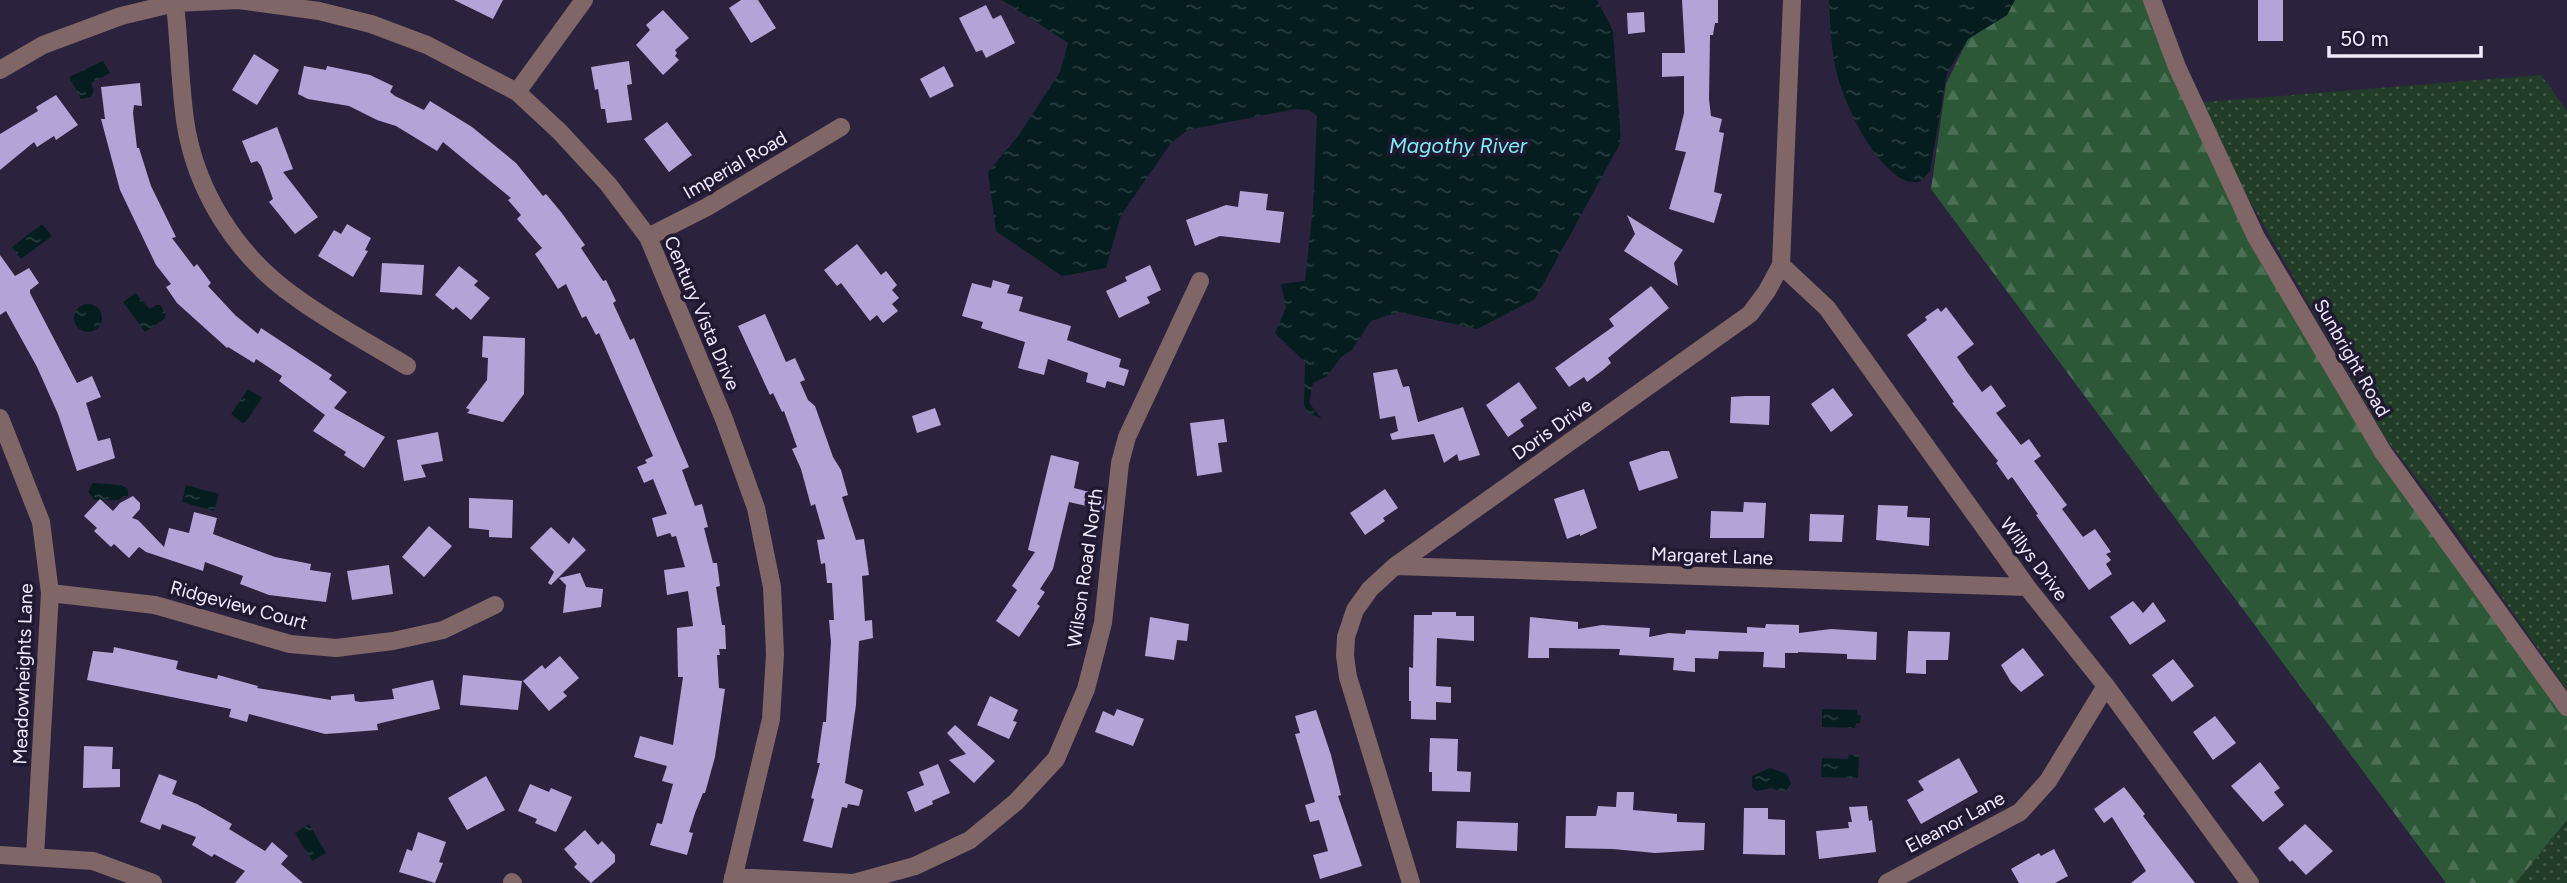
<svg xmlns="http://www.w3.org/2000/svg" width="2567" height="883" viewBox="0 0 2567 883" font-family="Figtree,sans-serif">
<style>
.grass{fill:url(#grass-dots)}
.forest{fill:url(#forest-firs)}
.water{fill:url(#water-ripples)}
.building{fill:#b3a4d7}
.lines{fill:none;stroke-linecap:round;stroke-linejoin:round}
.minor{stroke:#806667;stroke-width:18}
.labels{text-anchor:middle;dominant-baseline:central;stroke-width:7;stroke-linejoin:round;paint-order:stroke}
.street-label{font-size:19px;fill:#f0ecfe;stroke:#211932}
.water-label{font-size:21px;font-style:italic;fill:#7deff5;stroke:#211932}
</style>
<defs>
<pattern id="grass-dots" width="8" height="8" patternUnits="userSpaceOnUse" patternTransform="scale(1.75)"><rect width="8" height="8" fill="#213d28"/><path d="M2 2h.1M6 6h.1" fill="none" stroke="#425948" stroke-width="1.8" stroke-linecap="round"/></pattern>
<pattern id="forest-firs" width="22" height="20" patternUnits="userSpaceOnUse" patternTransform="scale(1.75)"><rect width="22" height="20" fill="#2c5837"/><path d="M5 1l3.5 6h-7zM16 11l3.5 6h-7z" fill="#4b7055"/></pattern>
<pattern id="water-ripples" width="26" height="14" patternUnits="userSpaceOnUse" patternTransform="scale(1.75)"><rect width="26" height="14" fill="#051d1e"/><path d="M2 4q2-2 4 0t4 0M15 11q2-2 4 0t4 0" fill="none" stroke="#2a3e40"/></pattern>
</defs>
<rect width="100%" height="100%" fill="#2b233d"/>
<path class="grass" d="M2541 75 2567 111V690L2438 506 2386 439 2194 103Z
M2567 821V883H2516Z"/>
<path class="forest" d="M2015 0H2152L2257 237 2383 452 2567 716V820L2516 883H2446L1931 189 1946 84 1968 39 2007 15Z"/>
<path class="water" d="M1002 0H1597L1613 31 1621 142 1535 299 1477 329 1399 312 1371 321 1352 350 1341 357 1327 376 1313 383 1309 403 1322 419 1307 412 1304 404 1305 362 1275 333 1286 308 1281 284 1305 281 1313 208 1317 116 1309 110 1295 109 1188 130 1171 143 1121 215 1106 268 1062 276 996 231 988 172 1018 136 1060 72 1068 43Z
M1829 0H2015L2007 15 1968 39 1947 73 1930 171 1920 182C1914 182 1908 182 1904 180 1872 164 1841 99 1835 65 1831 44 1830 22 1829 0Z
M103 61 110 73 91 83 94 90 91 97 81 99 69 77Z
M42 224 52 236 21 259 12 247Z
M135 293 150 309 156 305H160L166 314 164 319 145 332 123 302Z
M74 318a14 14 0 1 1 28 0a14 14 0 1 1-28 0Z
M248 389 262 398 244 424 231 414Z
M93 483 121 485 128 489V496H123L119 500H95L88 492Z
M186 485 219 494 214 511 182 502Z
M1822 709 1857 710V715H1861L1860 723H1856L1855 728 1822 727Z
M1849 755H1859L1858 778 1821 777 1822 758 1848 759Z
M1770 768 1787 774 1791 784 1785 792 1771 788 1757 791 1752 787V776Z
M309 824 326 853 312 861 295 833Z"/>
<path class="building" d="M454 0H503L493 19Z
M741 0H758L776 28 751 43 729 8Z
M1682 0H1718V23H1715L1713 35H1710L1709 99 1711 116 1722 119 1719 132 1724 133 1714 192 1722 194 1714 223 1669 209 1686 152 1675 150 1684 113V76L1662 77V53H1685Z
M2258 0H2283V41H2258Z
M986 5 993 19 1001 15 1015 43 986 58 982 50 976 52 959 18Z
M663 10 689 38 675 50 677 53 675 56 679 60 663 75 636 45 650 30 646 25Z
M1644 12 1645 32 1628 34 1627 13Z
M254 54 279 70 257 105 232 90Z
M629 61 632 84 627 85 632 120 607 123 605 109H601L598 89 595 90 591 67Z
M304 66 326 70 327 66 370 75 393 86 390 92 395 96 424 110 430 101 472 127 516 163 543 196 546 194 561 212 585 245 581 248 603 281 606 280 616 301 613 303 630 340 634 338 689 467 682 470 695 506 702 504 708 527 704 528 713 563H717L720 586 716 587 722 625H725L726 649H719L720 655H717L719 688 725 689 715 757 705 793H703L695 813 689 832 693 833 687 855 650 845 657 823 662 824 673 784 662 781 667 766 634 757 640 736 673 745 683 677H678L677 628 693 626 688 591 667 595 664 570 685 567 676 536 672 537 670 533 657 537 652 518 667 514 653 479 644 483 637 467 647 463 645 460 653 456 599 333 596 335 586 316 582 318 566 284 558 289 553 281 535 254 542 248 517 219 521 215 508 200 511 198 443 142 437 151 396 126 377 120 349 106 308 99 298 94Z
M944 66 954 86 930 98 920 79Z
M140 83 142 106 134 105 133 113 137 148H139L151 186 176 237 172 238 194 267 197 264 211 283 208 286 235 315 258 334 261 328 332 375 329 379 347 392 334 408 385 437 364 468 344 455 346 452 313 431 325 415 279 381 282 376 256 359 254 363 228 347 227 348 177 303 166 287 171 284 156 265 120 190 101 119H105L101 87Z
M56 95 78 125 56 140 54 136 37 147 34 142 0 170V134L38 111 36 107Z
M667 122 692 155 669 172 644 139Z
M277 127 293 169 283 172 318 217 295 234 269 202 273 199 261 166 257 161 251 163 242 141Z
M1240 191 1268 194 1266 210 1284 212 1280 243 1220 236 1195 246 1186 220 1226 205 1238 207Z
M1627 215 1683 250 1674 263 1678 286 1624 251 1635 234Z
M347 224 371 238 365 250 368 251 353 277 318 256 334 230 341 234Z
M857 244 881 275 886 271 897 285 892 290 899 298 892 304 898 311 883 323 877 315 870 321 841 283 837 286 824 270Z
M0 255 15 276 29 268 39 283 30 290V293L77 383 92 376 101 397 86 403 98 441 110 438 115 458 77 471 58 414 37 367 6 311 0 315Z
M382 263 424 265 422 295 380 292Z
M1150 265 1161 290 1147 297 1150 303 1119 318 1106 291 1127 281 1125 277Z
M459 266 478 281 474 285 490 298 471 320 456 307 453 310 435 295Z
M993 280 1010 285 1007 293 1023 297 1019 311 1071 326 1067 340 1121 359 1119 367 1129 370 1124 386 1107 381 1105 388 1086 382 1088 373 1048 359 1044 375 1018 368 1025 342 981 328 983 322 962 316 972 283 991 288Z
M1651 286 1669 308 1608 358 1611 363 1603 370 1587 382 1584 377 1569 387 1555 368 1614 326 1609 319Z
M1946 307 1974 344 1957 357 1967 372 1982 392 1991 385 2006 406 1996 413 2021 445 2029 439 2041 456 2034 461 2067 505 2062 509 2083 537 2095 529 2111 552 2106 554 2111 560 2106 564 2112 574 2089 590 2036 515 2038 514 2012 477 2008 480 1996 463 1998 461 1952 403 1954 402 1907 335 1927 320 1925 317 1938 308 1941 312Z
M765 314 786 362 795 358 805 380 800 382 808 400 815 406 833 457 841 470 848 495 842 497 856 540 864 539 869 575 862 576 865 621 872 620 873 638 859 641 856 705 845 783 863 790 859 806 848 804 847 808 842 807 832 848 803 841 814 799 811 798 820 763H817L823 722H826L831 642 829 620H834L832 583H827L825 563 821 564 817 540 825 539 815 504 811 506 801 469 792 449 797 447 784 411 782 412 773 393 770 395 738 326Z
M483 336 525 338 524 394 503 422 467 413 470 410 466 408 487 380 488 358 482 357Z
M1397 369 1403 387 1409 386 1418 422 1463 407 1480 455 1459 461 1457 454 1444 463 1434 434 1392 440 1390 434 1398 431 1395 416 1380 419 1373 373Z
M1519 382 1537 408 1520 420 1524 426 1508 437 1486 405Z
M1833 388 1853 415 1831 432 1811 404Z
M1745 396H1770L1769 425 1730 423 1731 397Z
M935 408 941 425 917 433 912 416Z
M1224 419 1227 442 1218 443 1222 472 1197 476 1190 423Z
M438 432 443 461 421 465 426 477 404 481 397 440Z
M1662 451H1669L1678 478 1639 491 1629 462Z
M1051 455 1079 462 1074 488 1105 496 1104 510 1069 502 1053 569 1040 589 1045 592 1037 604 1040 606 1019 637 996 621 1017 590 1012 586 1035 552 1028 550Z
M1385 489 1398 508 1383 518 1385 521 1365 535 1350 513Z
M1584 489 1597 528 1580 536V534L1567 539 1554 499Z
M133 496 140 503V509L132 518 138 520 164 547 169 528 189 533 194 512 217 518 213 534 275 557 311 564 310 570 331 573 326 602 269 595 240 584 243 576 205 562 203 571 146 552 139 547 129 558 114 544 111 547 94 531 97 528 84 516 100 499 113 511 120 503Z
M469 498 513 500 512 538 489 537V530L469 528Z
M1744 502 1766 503 1764 538H1710L1711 511 1743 512Z
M1878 505 1908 506 1907 517 1930 518 1929 546 1876 540Z
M1810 514 1844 515 1842 542 1809 541Z
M429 526 452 546 424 577 402 557Z
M551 527 569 544 573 537 586 550 551 585 548 583 554 572 530 548Z
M389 565 393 594 352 600 347 571Z
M580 573 586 587 603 589 601 607 563 613 566 585 559 578Z
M2133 601 2143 613 2153 602 2166 621 2130 645 2110 617Z
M1432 612H1456V616H1474V641L1437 638 1436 686 1451 687V703L1436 702V720L1411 719V701H1409V667L1413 668 1414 615H1432Z
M1150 617 1189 624 1187 641 1177 640 1174 660 1145 656Z
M1530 617 1578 622V629L1602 625 1650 628 1649 637 1669 633 1685 634 1686 630 1747 633V627L1765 628 1766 624 1799 625V633L1831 629 1877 632 1876 660 1847 659V654L1798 652V653H1785V668L1763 667 1764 652 1719 651 1718 659 1695 658V672L1673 670 1674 658 1619 655 1620 649 1549 648V658H1528Z
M1908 631 1950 632 1948 660H1926V674L1906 673Z
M114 647 178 661 176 669 182 671 217 679 218 675 258 686 257 688 331 700V696L354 694 355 701 361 702 394 699 392 689 433 680 440 709 377 724 378 730 340 733 325 734 249 714 247 722 229 717 231 709 87 680 93 651 113 653Z
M2023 648 2044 675 2021 692 2011 682 2001 665Z
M560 656 579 678 563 692 567 696 549 711 523 681 542 665 545 669Z
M2173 659 2194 686 2172 702 2152 675Z
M463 675 522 681 518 710 460 705Z
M990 696 1018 710 1013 721 1017 722 1009 739 977 725Z
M1117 709 1144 719 1133 746 1095 732 1103 711 1114 716Z
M1316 710 1331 755 1341 795 1338 796 1362 866 1320 879 1313 855 1328 851 1319 820 1310 822 1305 805 1315 802 1295 734 1300 733 1295 716Z
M2215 716 2236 743 2213 760 2193 732Z
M955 725 995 761 974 783 949 760 966 754 947 733Z
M1430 738 1458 739 1457 771 1471 772 1470 792 1432 791V772H1429Z
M84 746 113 747 112 769H120V787L83 788Z
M1959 758 1978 792 1921 824 1907 800 1924 790 1918 781Z
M2260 762 2280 788 2274 792 2284 805 2263 822 2231 786Z
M938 764 950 793 932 801 933 804 915 812 907 792 924 785 919 772Z
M159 774 177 781 172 794 197 804 232 824 229 829 265 851 272 842 288 856 281 864 303 883H235L245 871 214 854 212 857 192 845 196 837 162 824 160 830 140 822Z
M486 776 505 810 467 830 448 798Z
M530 784 549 792 551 788 572 797 556 832 535 823 537 819 518 811Z
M2124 787 2145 814 2143 816 2195 883H2131L2146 871 2112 817 2104 823 2094 809Z
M1617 792H1634L1633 810 1677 814V822L1705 823 1704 850 1655 853 1613 849 1565 848 1566 816H1596L1598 806 1616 807Z
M1867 806 1869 821 1872 820 1876 852 1819 859 1816 831 1849 828 1848 822H1852L1849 807Z
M1744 808H1768V819L1785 820V855L1743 854Z
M1457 821 1518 823 1517 851 1456 848Z
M2305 824 2333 851 2306 875 2292 860 2290 862 2278 848Z
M585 830 598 845 602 841 615 855V862L591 883 574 867 577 864 564 849Z
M418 832 446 842 439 862 443 863 435 883 399 872 407 849 412 851Z
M2054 849 2068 876 2055 883H2019L2011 869 2039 853 2041 856Z"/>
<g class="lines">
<path class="minor" d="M2152 0 2177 67 2256 237 2383 452 2567 707
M175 3C179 42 180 82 185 120 195 190 236 255 294 296 329 322 369 343 407 366
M0 70 43 45 121 16 175 3 239 0 319 11 371 24 427 45 517 92 560 132 608 184 648 237 724 419 756 508 772 587 775 654 771 719 732 883
M517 92 584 0
M648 237 707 207 841 127
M1781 265 1827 308 2027 587 2106 686 2250 883
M0 418 41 522 50 593 35 856
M1395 566 2027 587
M50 593 155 605 290 644 336 648 393 641 443 630 495 605
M0 855 93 861 153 883
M733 877 854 883 915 866 970 840 1016 802 1056 759 1086 689 1103 623 1120 463 1127 437 1200 281
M512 882 513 883
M1411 883 1348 677 1345 656 1346 637 1355 610 1370 589 1395 566 1750 314 1767 291 1781 265 1792 0
M1887 883 2020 812 2048 781 2106 686"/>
</g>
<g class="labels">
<g class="street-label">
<text transform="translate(735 165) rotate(-30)">Imperial Road</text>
<text transform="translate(702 313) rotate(67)">Century Vista Drive</text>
<text transform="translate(2352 358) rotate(60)">Sunbright Road</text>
<text transform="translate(1552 429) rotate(-35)">Doris Drive</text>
<text transform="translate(1712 556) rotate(2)">Margaret Lane</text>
<text transform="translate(2034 559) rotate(53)">Willys Drive</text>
<text transform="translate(1085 568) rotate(-82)">Wilson Road North</text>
<text transform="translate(239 605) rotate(15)">Ridgeview Court</text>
<text transform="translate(23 674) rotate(-88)">Meadowheights Lane</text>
<text transform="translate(1955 822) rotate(-28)">Eleanor Lane</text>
</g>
<g class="water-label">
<text x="1458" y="145">Magothy River</text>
</g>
</g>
<path d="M2329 46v10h152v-10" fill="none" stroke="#f0ecfe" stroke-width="3.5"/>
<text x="2340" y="46" font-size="21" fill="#f0ecfe" stroke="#211932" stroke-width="5" paint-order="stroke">50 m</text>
</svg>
